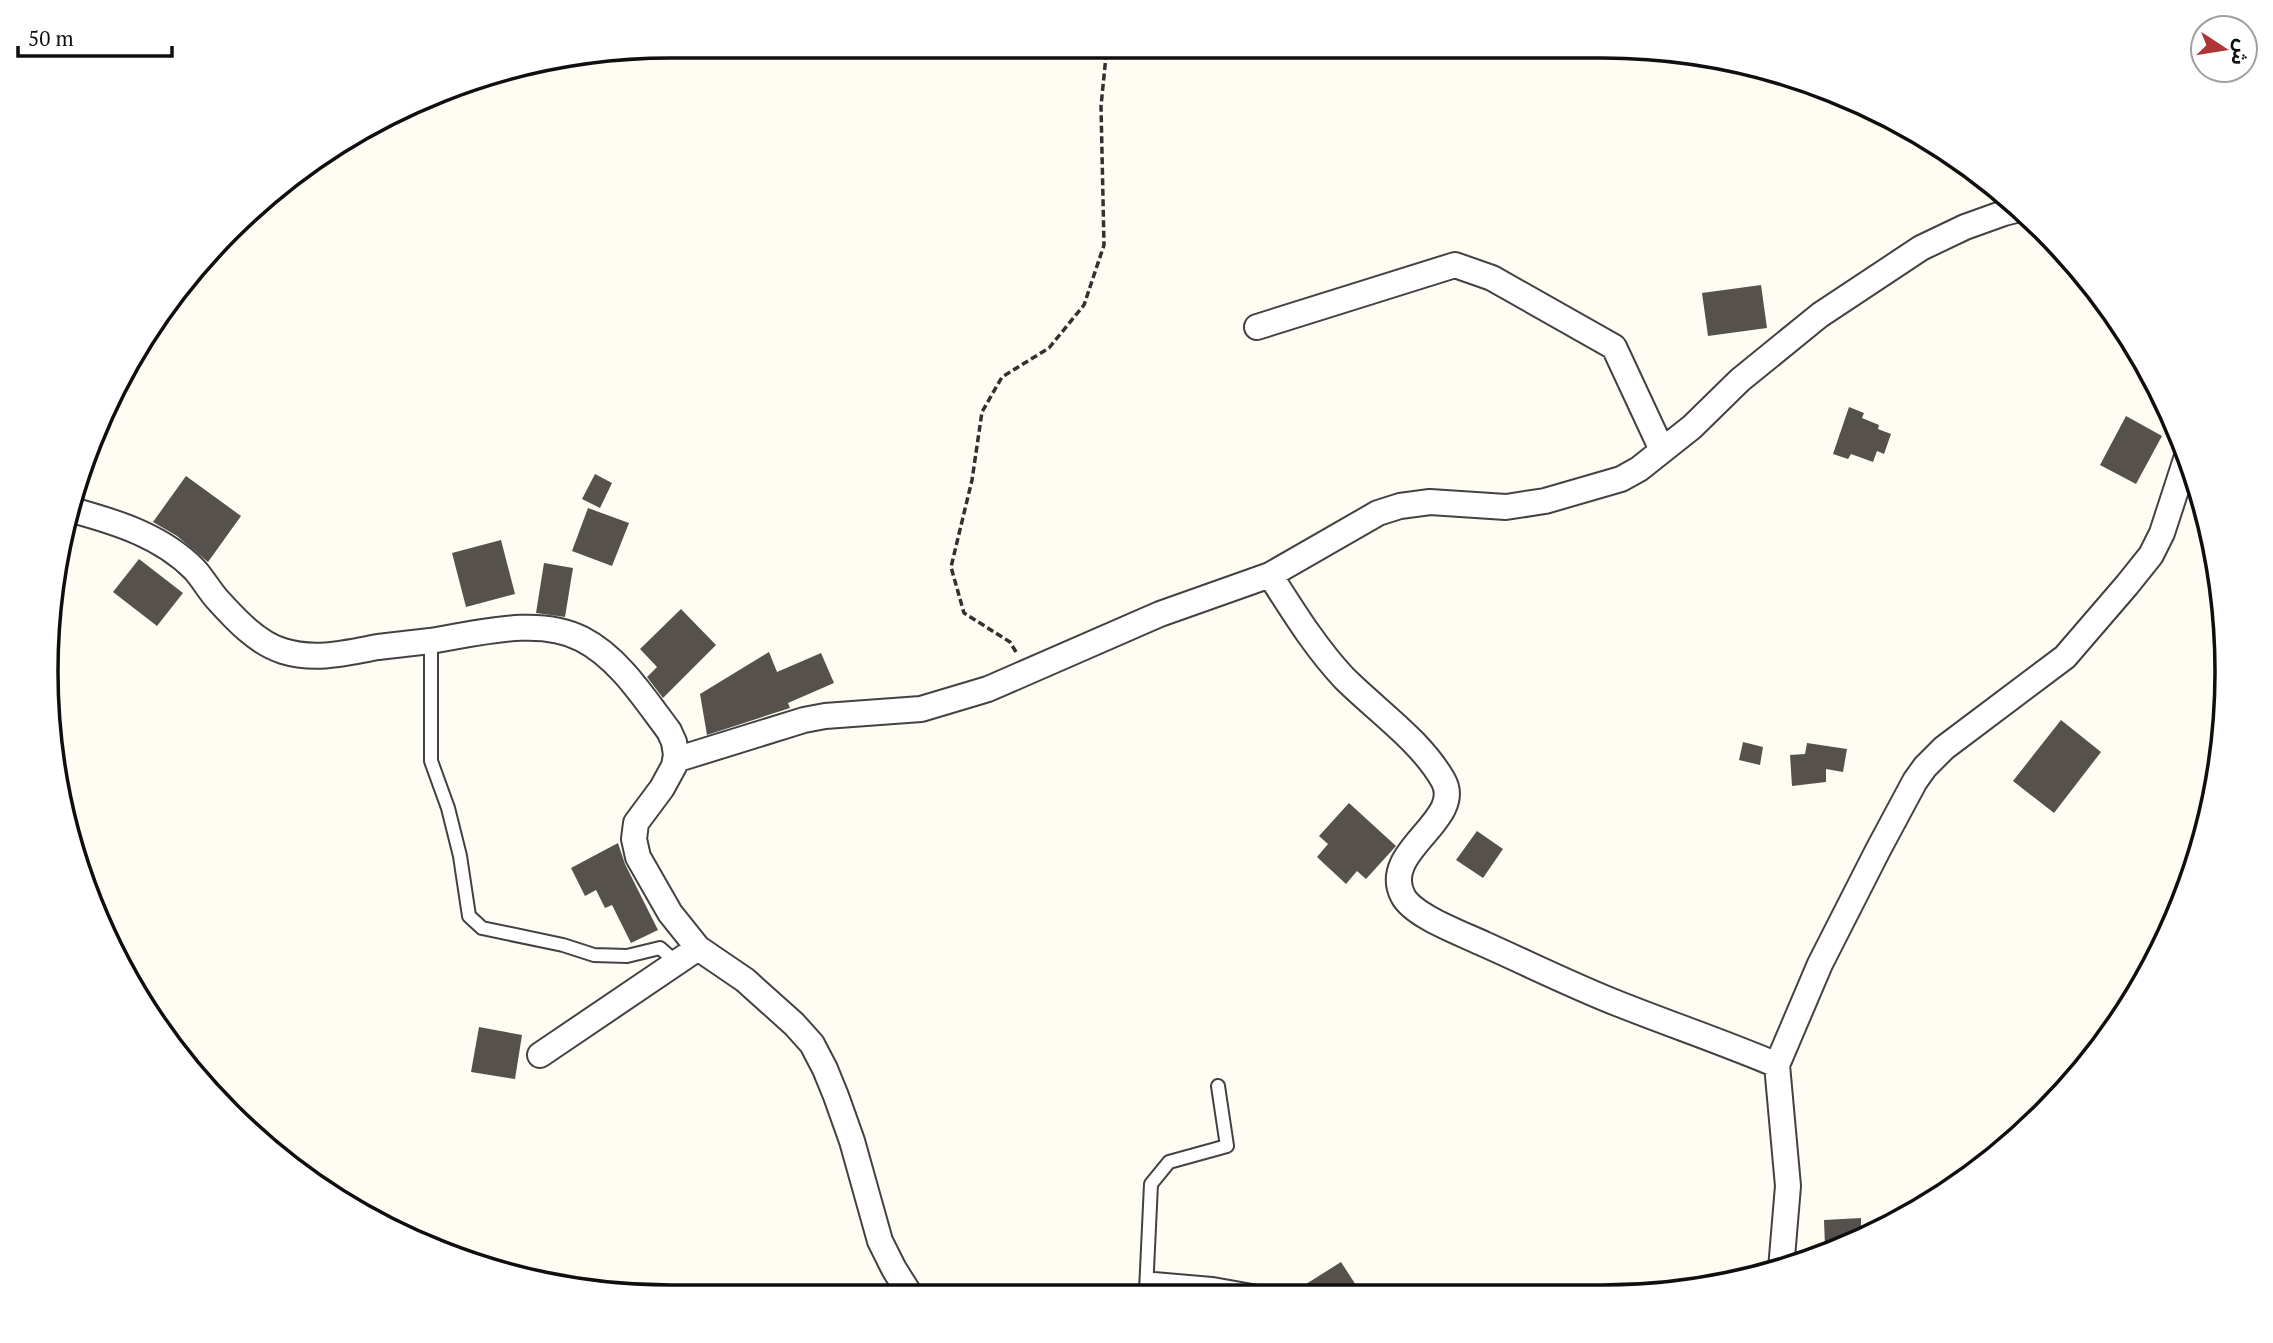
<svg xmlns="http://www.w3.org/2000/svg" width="2273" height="1343" viewBox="0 0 2273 1343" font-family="'PT Serif','Noto Sans Arabic',serif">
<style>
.building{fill:#57514d}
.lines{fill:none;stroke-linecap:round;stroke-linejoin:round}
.service-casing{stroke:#424242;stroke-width:16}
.minor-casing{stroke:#424242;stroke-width:28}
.path{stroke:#313131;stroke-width:3.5;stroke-dasharray:7 3.5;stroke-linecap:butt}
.service{stroke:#fff;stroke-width:12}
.minor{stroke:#fff;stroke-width:24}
.rim{fill:none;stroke:#0f0f0f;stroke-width:3.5}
</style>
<rect width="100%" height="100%" fill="#fefcf3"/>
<path class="building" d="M1761 285 1767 328 1708 336 1702 293Z
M1849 407 1864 413 1862 418 1879 425 1878 429 1891 434 1884 454 1877 451 1873 462 1851 454 1848 459 1833 454Z
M2126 416 2162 436 2136 484 2100 465Z
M595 474 612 483 600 508 582 499Z
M186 476 241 516 208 562 177 536 153 522Z
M588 508 629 523 612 566 572 551Z
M501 540 515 594 466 607 452 553Z
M139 559 183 593 157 626 113 592Z
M544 563 573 568 565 617 536 613Z
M681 609 716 645 663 698 647 677 657 667 640 649Z
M769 652 777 672 821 653 834 683 788 703 790 708 707 735 700 694Z
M2061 720 2101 752 2054 813 2013 781Z
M1743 742 1763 747 1760 765 1739 760Z
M1807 743 1847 749 1843 772 1826 769V782L1792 786 1790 755 1805 754Z
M1349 803 1396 846 1366 879 1357 871 1346 884 1317 857 1328 844 1319 836Z
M1477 831 1503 849 1483 878 1456 860Z
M618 843 625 864 658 930 631 943 612 905 605 908 596 890 585 896 571 868Z
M479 1027 522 1035 515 1079 471 1072Z
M1861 1218V1236L1836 1246 1825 1247 1824 1220Z
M1341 1262 1363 1296H1287Z"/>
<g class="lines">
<defs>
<path id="service" d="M431 641V761L448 808 460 856 469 916 482 928 563 945 594 955 627 956 660 948 677 963
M1147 1290 1154 1279 1212 1284 1268 1294
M1146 1291 1151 1184 1169 1162 1227 1146 1218 1086"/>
<path id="minor" d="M1257 327 1455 265 1492 278 1614 347 1662 450
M72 510C116 522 162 536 195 570 203 579 209 590 217 599 235 619 257 643 283 651 315 661 346 653 378 647 395 645 413 643 430 641 476 634 538 616 582 639 619 658 644 698 669 731L674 742 676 755 674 766 662 788 636 823 634 839 638 857 670 913 698 948 745 980 794 1024 812 1044 825 1069 836 1096 852 1141 880 1241 894 1269 911 1296
M1270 575C1293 611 1315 647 1344 678 1377 711 1420 740 1443 780 1466 820 1379 851 1403 896 1413 916 1463 934 1484 944 1529 964 1573 986 1619 1004 1672 1025 1725 1043 1777 1065
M675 760 804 720 825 716 921 709 988 689 1160 614 1270 575 1378 513 1400 506 1430 502 1506 507 1545 501 1621 479 1639 469 1692 427 1740 380 1820 315 1921 248 1965 227 2004 213 2020 209
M540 1055 698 948
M1781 1269 1788 1186 1777 1065 1820 964 1878 850 1915 781 1925 767 1944 748 2065 657 2127 585 2151 555 2162 533 2187 456"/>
</defs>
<use href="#service" class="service-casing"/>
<use href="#minor" class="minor-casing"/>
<path class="path" d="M1016 652 1010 642 964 613 951 567 972 480 982 412 1002 377 1049 348 1084 305 1104 245 1101 106 1107 46"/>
<use href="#service" class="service"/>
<use href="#minor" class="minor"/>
</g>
<path d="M0 0H2273V1343H0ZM671 58H1602A613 613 0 0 1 2215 671V672A613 613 0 0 1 1602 1285H671A613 613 0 0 1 58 672V671A613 613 0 0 1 671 58Z" fill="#fff" fill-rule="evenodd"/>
<path class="rim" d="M671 58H1602A613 613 0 0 1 2215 671V672A613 613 0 0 1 1602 1285H671A613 613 0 0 1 58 672V671A613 613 0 0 1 671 58Z"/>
<g transform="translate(2224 49) rotate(102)"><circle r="33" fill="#ffffff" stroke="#9f9f9f" stroke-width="2"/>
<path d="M0-5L12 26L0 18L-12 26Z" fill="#b13536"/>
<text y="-10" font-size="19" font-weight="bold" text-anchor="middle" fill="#0f0f0f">ش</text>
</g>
<path d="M18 46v10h154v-10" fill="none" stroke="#0f0f0f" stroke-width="3.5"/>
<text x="28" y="46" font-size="21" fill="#0f0f0f" stroke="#ffffff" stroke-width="5" paint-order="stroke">50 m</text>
</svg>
